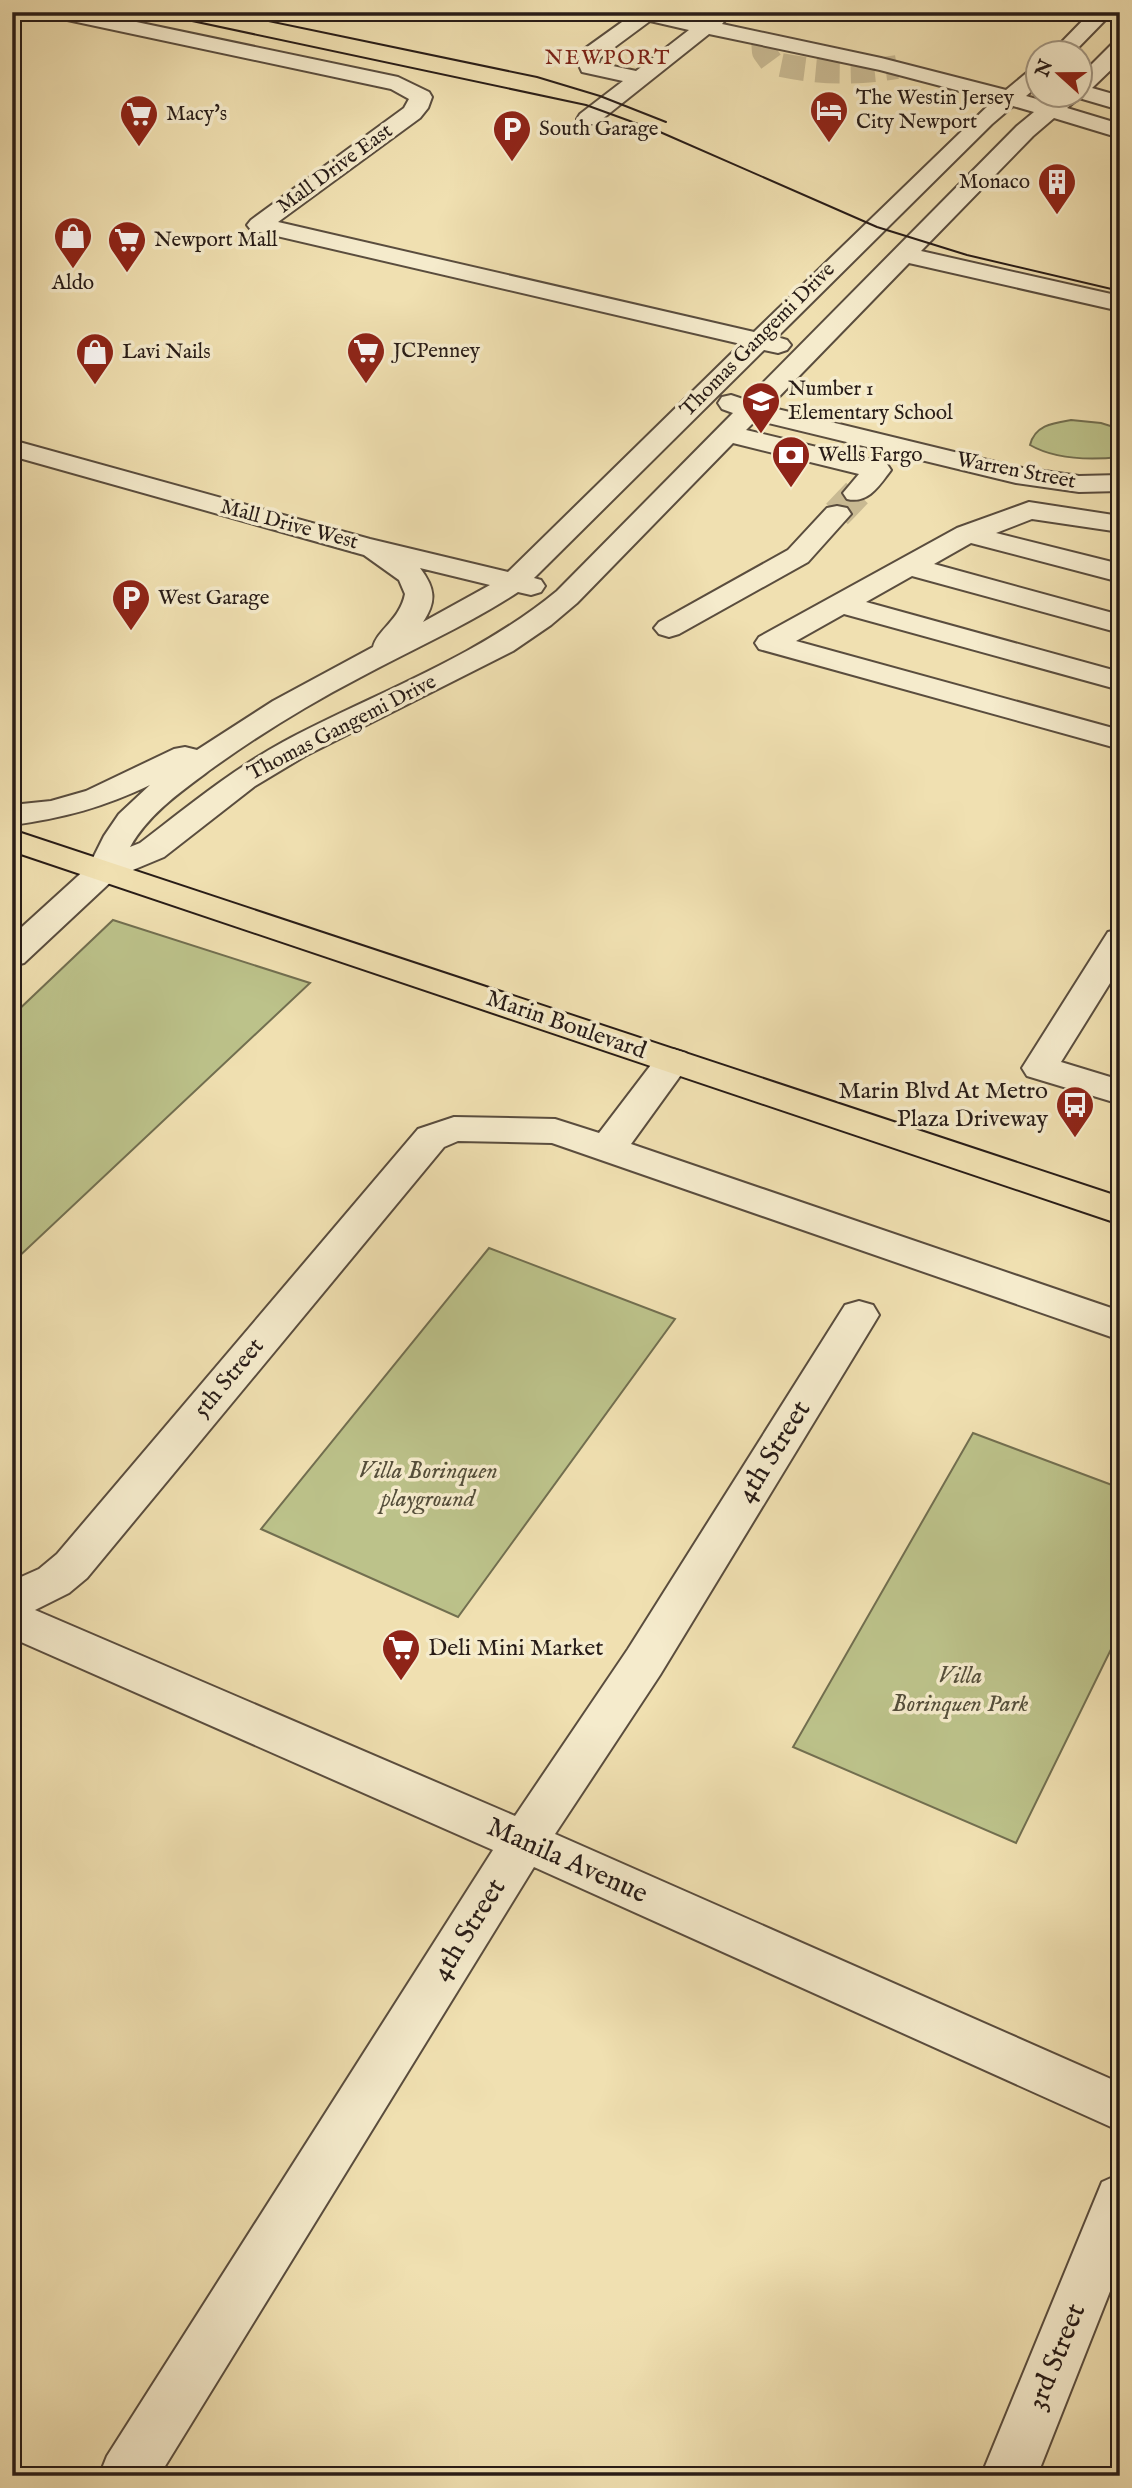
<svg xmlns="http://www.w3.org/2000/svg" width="1132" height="2488" viewBox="0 0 1132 2488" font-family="'IM FELL English',serif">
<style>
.green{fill:#bcc28a;stroke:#726f50;stroke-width:2}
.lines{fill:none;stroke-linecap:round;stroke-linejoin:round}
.minor-tunnel-far1{stroke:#c8b992;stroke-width:24;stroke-dasharray:24 11;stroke-linecap:butt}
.minor-tunnel{stroke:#c8b992;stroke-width:30;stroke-dasharray:30 15;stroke-linecap:butt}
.minor-casing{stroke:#5a4d3e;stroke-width:4}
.major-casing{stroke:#281c17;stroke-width:4}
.minor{fill:#f5ebcc;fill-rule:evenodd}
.major{fill:#f0e0b1;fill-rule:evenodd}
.tram{stroke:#281c17;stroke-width:2}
.labels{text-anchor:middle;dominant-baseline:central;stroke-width:7;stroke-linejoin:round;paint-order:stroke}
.far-neighbourhood-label{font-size:21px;letter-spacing:2px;fill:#7a1f14;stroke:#f5ebcc}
.far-poi-label{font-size:21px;fill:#281c17;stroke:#f5ebcc;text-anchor:start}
.far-street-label{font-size:21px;fill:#281c17;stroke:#f5ebcc}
.street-label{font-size:24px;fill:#281c17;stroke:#f5ebcc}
.poi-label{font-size:24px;fill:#281c17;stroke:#f5ebcc;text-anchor:end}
.park-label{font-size:24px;font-style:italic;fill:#544e3a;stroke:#f5ebcc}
.near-street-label{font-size:28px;fill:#281c17;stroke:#f5ebcc}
</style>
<rect width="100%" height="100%" fill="#f0e0b1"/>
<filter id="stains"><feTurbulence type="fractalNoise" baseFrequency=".00286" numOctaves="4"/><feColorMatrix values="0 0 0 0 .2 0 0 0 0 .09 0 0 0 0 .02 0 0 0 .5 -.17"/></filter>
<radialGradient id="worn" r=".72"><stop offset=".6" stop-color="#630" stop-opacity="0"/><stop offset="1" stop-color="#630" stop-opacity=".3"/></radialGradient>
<path class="green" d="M1071 420 1101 423 1120 429V457C1091 460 1056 460 1030 445 1035 425 1053 423 1071 420Z
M113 920 310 983 12 1263V1016Z
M489 1248 675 1319 458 1617 261 1529Z
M973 1433 1120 1488V1631L1016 1843 793 1747Z"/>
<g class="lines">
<path class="minor-tunnel-far1" d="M763 40 764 52 772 63C815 73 854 74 897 67"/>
<path class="minor-tunnel" d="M837 514 857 493"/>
<defs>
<path id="minor" d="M48 12H89L398 77 429 92 432 97 428 108 420 118 278 222 754 332 994 100 880 70 709 34 596 124H580L577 119 580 114 623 81 582 72 577 61 583 50 629 17 624 12H665L701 20 711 13 724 12 728 17 722 24 881 58 1006 90 1030 70 1038 69V86L1026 96 1047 102 1056 94H1080V76L1112 44 1120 43V61L1092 88 1120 96V110L1079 98 1067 108 1120 124V138L1054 118 1033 136 921 251 1120 296V311L909 263 769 407 1016 467 1079 476 1120 475V491L1079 492 1016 483 756 420 746 430 887 464 891 470C879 486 868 504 847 499L843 493 859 474 733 443 577 603 551 625 513 651 305 756 255 786 164 857 116 877 24 963 12 966V936L89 866 104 836 119 814 150 785C104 807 64 818 12 825V805L51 801 86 791 174 749 185 747 197 750 273 701 373 647C377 630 400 620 405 594L399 580 364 555 12 456V440L370 539 508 572 741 344 251 230 247 225 251 220 404 108 409 99 391 89 58 18 51 16ZM650 21 689 30 636 71 599 63 600 58ZM1013 106 1034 112 1017 126 746 400 731 395 722 397 718 403 722 409 733 413 557 591C476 658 375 693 283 742 232 770 187 807 140 843L130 847C149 813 183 790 214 767 260 734 309 704 359 678 412 649 468 625 518 592L531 595 541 592 545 586 541 580 534 578 764 350 778 353 787 350 791 345 787 340 777 337 992 124ZM420 568 490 585 423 622C437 601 435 588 420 568Z
M1091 12H1113L1074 52H1052Z
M1029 502 1120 516V532L1032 519 996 533 1120 564V582L971 543 934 564 1120 615V633L912 576 866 602 1120 672V690L844 614 796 641 1120 730V749L759 649 755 643 759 637 957 528Z
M837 506 847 508 851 514 808 562 679 634 669 637 659 634 654 628 659 622 788 550 827 508Z
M1120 929V967L1061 1062 1120 1080V1104L1027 1076 1022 1068 1108 932Z
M673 1049 686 1053 691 1061 631 1144 1120 1311V1340L552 1143 458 1141 444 1147 87 1578 69 1593 35 1610 515 1816 628 1649 845 1305 859 1301 873 1305 879 1315 873 1325 660 1675 555 1834 1120 2083V2131L534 1867 159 2476H99L107 2456 493 1850 12 1638V1581L39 1569 57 1554 418 1129 454 1117 555 1119 599 1133 660 1053Z
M1120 2174V2266L1037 2476H981L1102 2182Z"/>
<path id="major" d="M12 830 1120 1197V1224L12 851Z"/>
</defs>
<use href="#minor" class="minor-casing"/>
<use href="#major" class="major-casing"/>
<use href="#minor" class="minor"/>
<use href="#major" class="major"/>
<path class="tram" d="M150 12 586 105 660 132 877 227 967 255 1120 291
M225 12 537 77 600 96 666 122"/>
</g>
<defs>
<symbol id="hotel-pin" viewBox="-11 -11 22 30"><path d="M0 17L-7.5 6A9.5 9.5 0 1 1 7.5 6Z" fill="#8f2418" stroke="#f5ebcc"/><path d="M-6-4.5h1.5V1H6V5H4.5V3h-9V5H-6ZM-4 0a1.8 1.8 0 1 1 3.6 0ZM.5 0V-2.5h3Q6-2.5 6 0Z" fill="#fff"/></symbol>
<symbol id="supermarket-pin" viewBox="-11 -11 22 30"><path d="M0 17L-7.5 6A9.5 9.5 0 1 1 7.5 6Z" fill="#8f2418" stroke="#f5ebcc"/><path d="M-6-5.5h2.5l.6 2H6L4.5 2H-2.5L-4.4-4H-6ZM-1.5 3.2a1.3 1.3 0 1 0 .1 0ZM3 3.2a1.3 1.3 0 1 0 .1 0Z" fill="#fff"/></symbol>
<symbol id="parking-pin" viewBox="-11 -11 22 30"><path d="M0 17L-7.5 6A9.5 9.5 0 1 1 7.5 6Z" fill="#8f2418" stroke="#f5ebcc"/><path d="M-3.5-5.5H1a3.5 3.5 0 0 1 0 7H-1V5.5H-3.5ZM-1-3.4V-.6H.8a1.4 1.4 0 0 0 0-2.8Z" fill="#fff"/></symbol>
<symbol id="building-pin" viewBox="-11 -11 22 30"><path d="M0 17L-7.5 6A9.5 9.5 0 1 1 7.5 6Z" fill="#8f2418" stroke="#f5ebcc"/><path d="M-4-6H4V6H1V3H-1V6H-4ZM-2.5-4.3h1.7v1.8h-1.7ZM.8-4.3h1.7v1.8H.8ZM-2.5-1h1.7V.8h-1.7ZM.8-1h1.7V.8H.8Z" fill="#fff"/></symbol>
<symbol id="shop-pin" viewBox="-11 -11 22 30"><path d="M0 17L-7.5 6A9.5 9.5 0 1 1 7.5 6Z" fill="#8f2418" stroke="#f5ebcc"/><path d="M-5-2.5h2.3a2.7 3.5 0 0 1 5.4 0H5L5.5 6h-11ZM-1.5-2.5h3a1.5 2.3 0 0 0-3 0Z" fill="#fff"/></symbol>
<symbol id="school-pin" viewBox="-11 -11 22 30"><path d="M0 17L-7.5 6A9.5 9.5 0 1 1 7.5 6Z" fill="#8f2418" stroke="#f5ebcc"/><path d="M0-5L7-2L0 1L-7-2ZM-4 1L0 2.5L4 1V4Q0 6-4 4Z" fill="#fff"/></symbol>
<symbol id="bank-pin" viewBox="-11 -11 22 30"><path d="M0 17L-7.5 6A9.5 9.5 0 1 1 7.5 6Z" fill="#8f2418" stroke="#f5ebcc"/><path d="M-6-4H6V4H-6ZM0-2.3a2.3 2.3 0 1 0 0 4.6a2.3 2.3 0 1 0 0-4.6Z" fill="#fff"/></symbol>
<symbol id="bus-pin" viewBox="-11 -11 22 30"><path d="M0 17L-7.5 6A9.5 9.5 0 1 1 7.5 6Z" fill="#8f2418" stroke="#f5ebcc"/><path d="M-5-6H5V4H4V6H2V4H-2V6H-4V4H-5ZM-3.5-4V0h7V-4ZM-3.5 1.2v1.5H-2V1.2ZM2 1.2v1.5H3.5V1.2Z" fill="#fff"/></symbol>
</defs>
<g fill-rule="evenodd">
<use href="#hotel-pin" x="807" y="88" width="44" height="60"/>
<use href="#supermarket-pin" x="117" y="92" width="44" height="60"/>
<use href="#parking-pin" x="490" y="107" width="44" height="60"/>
<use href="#building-pin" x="1035" y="160" width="44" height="60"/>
<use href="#shop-pin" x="51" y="214" width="44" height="60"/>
<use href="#supermarket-pin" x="105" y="218" width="44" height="60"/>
<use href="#supermarket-pin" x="344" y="329" width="44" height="60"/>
<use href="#shop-pin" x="73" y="330" width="44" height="60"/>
<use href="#school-pin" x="739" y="379" width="44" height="60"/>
<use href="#bank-pin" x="769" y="433" width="44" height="60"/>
<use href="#parking-pin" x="109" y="576" width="44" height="60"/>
<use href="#bus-pin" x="1053" y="1083" width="44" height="60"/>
<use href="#supermarket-pin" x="379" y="1626" width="44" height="60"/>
</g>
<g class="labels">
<g class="far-neighbourhood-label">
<text x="608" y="58">NEWPORT</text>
</g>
<g class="far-poi-label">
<text x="856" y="98">The Westin Jersey<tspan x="856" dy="24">City Newport</tspan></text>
<text x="166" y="114">Macy's</text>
<text x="539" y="129">South Garage</text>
<text x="1030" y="182" text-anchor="end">Monaco</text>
<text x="154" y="240">Newport Mall</text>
<text x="73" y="283" text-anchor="middle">Aldo</text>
<text x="393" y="351">JCPenney</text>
<text x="122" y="352">Lavi Nails</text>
<text x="788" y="389">Number 1<tspan x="788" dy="24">Elementary School</tspan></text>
<text x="818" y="455">Wells Fargo</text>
<text x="158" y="598">West Garage</text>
</g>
<g class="far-street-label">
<text transform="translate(335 169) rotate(-36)">Mall Drive East</text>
<text transform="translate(758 340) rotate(-45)">Thomas Gangemi Drive</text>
<text transform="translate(1016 471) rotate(11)">Warren Street</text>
<text transform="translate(289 525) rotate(15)">Mall Drive West</text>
<text transform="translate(342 728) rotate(-27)">Thomas Gangemi Drive</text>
</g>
<g class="street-label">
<text transform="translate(566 1025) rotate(19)">Marin Boulevard</text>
<text transform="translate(229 1378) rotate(-50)">5th Street</text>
</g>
<g class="poi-label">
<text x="1048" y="1091">Marin Blvd At Metro<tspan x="1048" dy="28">Plaza Driveway</tspan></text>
<text x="428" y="1648" text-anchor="start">Deli Mini Market</text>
</g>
<g class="park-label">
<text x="428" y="1471">Villa Borinquen<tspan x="428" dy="28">playground</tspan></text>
<text x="960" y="1676">Villa<tspan x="960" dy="28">Borinquen Park</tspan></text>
</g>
<g class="near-street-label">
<text transform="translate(774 1452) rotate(-58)">4th Street</text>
<text transform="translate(567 1861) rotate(24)">Manila Avenue</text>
<text transform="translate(469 1930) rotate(-58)">4th Street</text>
<text transform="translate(1057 2357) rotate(-68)">3rd Street</text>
</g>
</g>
<rect width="1132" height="2488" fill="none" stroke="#f0e0b1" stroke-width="42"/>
<rect x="14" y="14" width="1104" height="2460" fill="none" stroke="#281c17" stroke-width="3.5"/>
<rect x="21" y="21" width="1090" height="2446" fill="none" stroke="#281c17" stroke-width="2"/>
<g transform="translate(1059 74) rotate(291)"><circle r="33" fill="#f5ebcc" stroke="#a39884" stroke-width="2"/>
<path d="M0-5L12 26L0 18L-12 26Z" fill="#8f2418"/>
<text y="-10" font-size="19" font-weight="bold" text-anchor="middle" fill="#281c17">N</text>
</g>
<rect width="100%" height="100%" filter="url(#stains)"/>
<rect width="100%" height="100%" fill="url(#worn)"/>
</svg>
